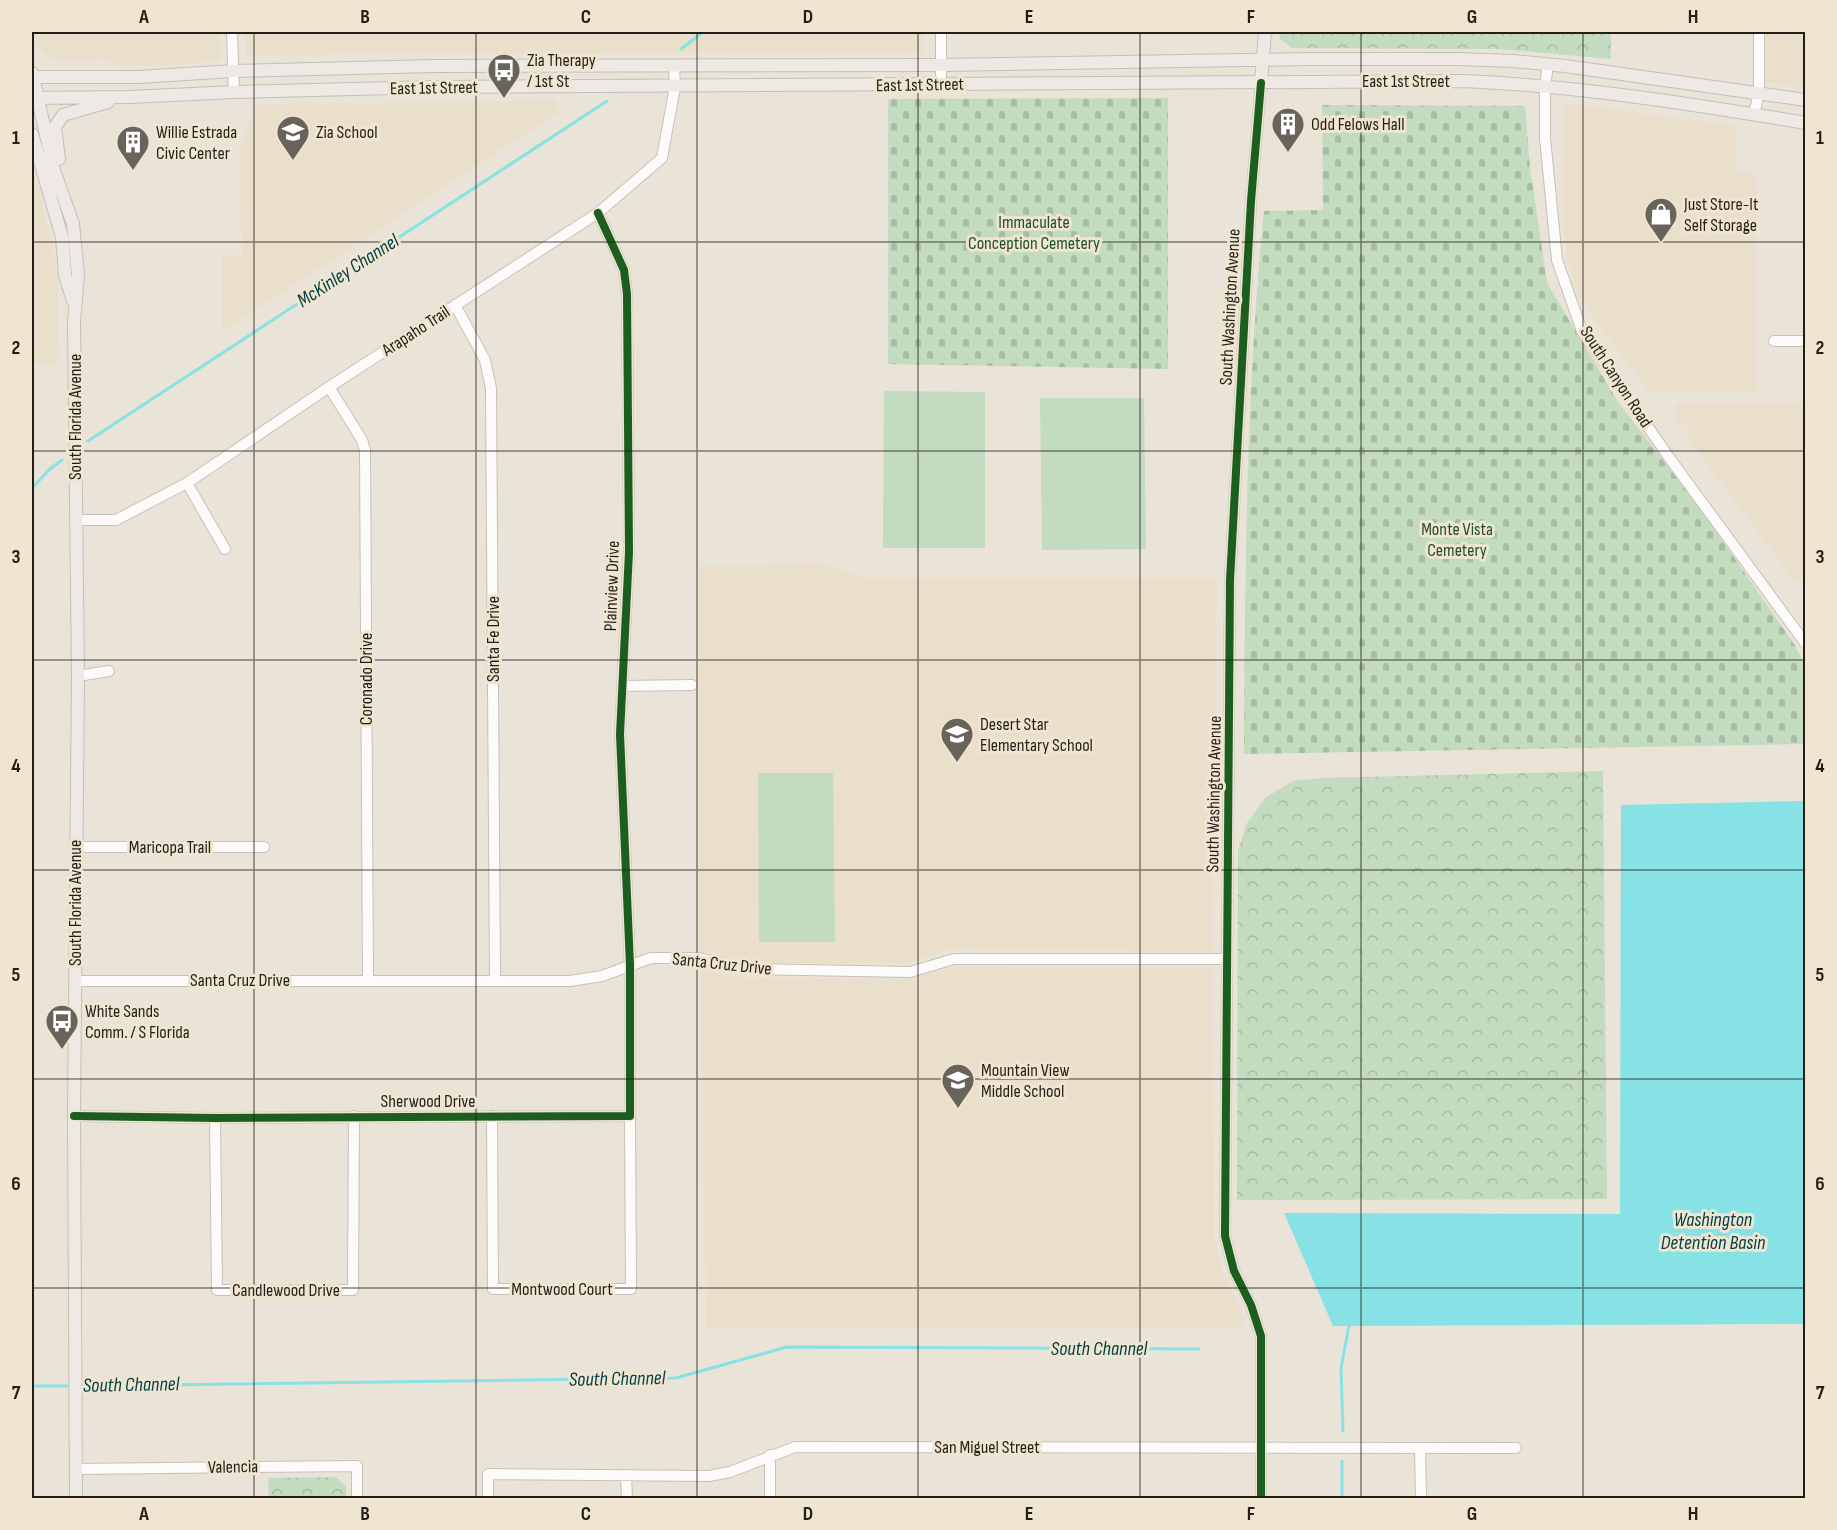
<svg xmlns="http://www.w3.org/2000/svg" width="1837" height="1530" viewBox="0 0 1837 1530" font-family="'Sofia Sans Condensed',sans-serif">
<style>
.built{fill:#eadfcb}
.green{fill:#c3dbbe}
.cemetery{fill:url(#cemetery-stones)}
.park{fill:url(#park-crowns)}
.water{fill:#87e2e5}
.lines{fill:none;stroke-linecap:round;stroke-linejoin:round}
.stream{stroke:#87e2e5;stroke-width:3}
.minor-casing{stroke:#c6c1b8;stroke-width:12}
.major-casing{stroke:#c3bfba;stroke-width:14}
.minor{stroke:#fcfbf9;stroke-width:10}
.major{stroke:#efe9e6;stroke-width:12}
.cycleway-casing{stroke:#f0e5d1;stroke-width:11}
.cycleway{stroke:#1b5e20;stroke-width:8}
.grid{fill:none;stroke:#231f18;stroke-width:1.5;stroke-opacity:0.55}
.labels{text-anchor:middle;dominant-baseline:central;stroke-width:6;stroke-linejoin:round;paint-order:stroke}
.poi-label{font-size:18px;fill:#231f18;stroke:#f0e5d1;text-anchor:start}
.street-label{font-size:18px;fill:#231f18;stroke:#f0e5d1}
.park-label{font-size:18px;fill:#1e5128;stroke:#f0e5d1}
.water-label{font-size:20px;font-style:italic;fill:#014246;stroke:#f0e5d1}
.neatline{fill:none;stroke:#231f18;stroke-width:2}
.grid-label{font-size:20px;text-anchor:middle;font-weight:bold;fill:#231f18}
</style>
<defs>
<pattern id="cemetery-stones" width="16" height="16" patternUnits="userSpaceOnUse" patternTransform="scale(1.5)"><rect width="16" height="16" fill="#c3dbbe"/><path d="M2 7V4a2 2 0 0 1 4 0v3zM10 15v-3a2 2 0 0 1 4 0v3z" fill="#a7bca3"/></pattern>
<pattern id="park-crowns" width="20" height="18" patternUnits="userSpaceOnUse" patternTransform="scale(1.5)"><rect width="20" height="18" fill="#c3dbbe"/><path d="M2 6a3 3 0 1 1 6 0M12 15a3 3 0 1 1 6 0" fill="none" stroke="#a7bca3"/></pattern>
</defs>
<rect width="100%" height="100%" fill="#e9e3d8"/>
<path class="built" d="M32 32H221V60L176 65 122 66 103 59 54 60 47 57 32 42Z
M246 32H923V52L246 55Z
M1766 32H1805V89L1766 82Z
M555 100 560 111 222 332V257H242L239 152 256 105Z
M1563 103 1735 126V172L1756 173V392H1648L1579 297 1568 263 1563 223Z
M32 166 53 246 58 281 57 363 32 364Z
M1675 403H1805V581H1795L1688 439V423H1676Z
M820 563 864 578H1217L1212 952 954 948 910 963H750L698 950 699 567Z
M955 967 1212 969 1214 1238 1224 1277 1242 1310 1243 1327H706L701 970 746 978 911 979Z"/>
<path class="green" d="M884 391 985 392V548H883Z
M1040 398H1144L1146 549 1042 550Z
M758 773H833L835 942H759Z"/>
<path class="cemetery" d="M1168 98V369L888 364V99Z
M1322 105 1525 106 1530 168 1547 283 1618 402 1697 504 1794 644 1805 665V744L1244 754C1245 572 1246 392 1264 211L1323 210Z"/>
<path class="park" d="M1279 32H1611V59L1499 49 1292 48 1280 39Z
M1603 771 1607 1199 1237 1200 1238 851 1247 823 1265 798 1293 781 1323 778Z
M335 1477 346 1486V1498H269L268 1478Z"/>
<path class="water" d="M1805 801V1324L1333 1326 1284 1213 1620 1214 1621 805Z"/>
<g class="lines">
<path class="stream" d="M681 49 703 32
M88 441 607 101
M32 488 50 469 62 460
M32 1386H73
M80 1386 676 1378 787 1347 1199 1349
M1343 1431 1341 1368 1349 1326
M1342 1498V1461"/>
<defs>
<path id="minor" d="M232 32 234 92
M1548 65 1545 86V138L1557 260 1582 331 1668 456 1806 644
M1261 83 1251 201 1230 580 1225 1236 1234 1271 1251 1305 1261 1336V1498
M941 84V32
M1754 114 1759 93V32
M455 305 485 360 491 388 495 980
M1774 341H1806
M329 387 362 440 365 450 368 980
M187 483 225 549
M75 520H116L187 483 329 387 598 213 662 158 675 87 674 65
M78 676 109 671
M623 686 692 685
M75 847H264
M75 981H570L602 976 651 958H699L747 969 910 972 954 959H1227
M74 1116 215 1118 630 1116V965L620 734 629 552 627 294 624 270 598 213
M492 1116 493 1289H631L630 1116
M215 1118 217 1290H353L354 1116
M1420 1448 1421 1498
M770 1455V1498
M76 1469 357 1466V1498
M626 1475 627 1498
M488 1498V1474L709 1476 730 1472 795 1447 1516 1448"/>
<path id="major" d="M32 73 54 170 73 224 78 275 74 322 78 676 74 1116 76 1498
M32 77H139L233 71 433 66 942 65 1309 59H1458L1513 61 1565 66 1806 100
M1261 83 1265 32
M32 98 130 97 234 92 433 87 1464 81C1579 86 1692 104 1806 123
M32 134 62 237 65 275 73 301
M59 159 55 127 63 115 108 102"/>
</defs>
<use href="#minor" class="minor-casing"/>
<use href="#major" class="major-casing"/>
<use href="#minor" class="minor"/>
<use href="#major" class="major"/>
<defs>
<path id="cycleway" d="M1261 83 1251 201 1230 580 1225 1236 1234 1271 1251 1305 1261 1336V1498
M74 1116 215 1118 630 1116V965L620 734 629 552 627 294 624 270 598 213"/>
</defs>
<use href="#cycleway" class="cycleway-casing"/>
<use href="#cycleway" class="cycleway"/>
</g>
<path class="grid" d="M254 32V1498M476 32V1498M697 32V1498M918 32V1498M1140 32V1498M1361 32V1498M1583 32V1498M32 242H1806M32 451H1806M32 660H1806M32 870H1806M32 1079H1806M32 1288H1806"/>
<defs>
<symbol id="bus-pin" viewBox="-11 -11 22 30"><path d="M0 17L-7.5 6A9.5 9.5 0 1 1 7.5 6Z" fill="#68645b" stroke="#f0e5d1"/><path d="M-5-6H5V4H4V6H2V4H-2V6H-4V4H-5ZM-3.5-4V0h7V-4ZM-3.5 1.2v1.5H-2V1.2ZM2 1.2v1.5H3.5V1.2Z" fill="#fff"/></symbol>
<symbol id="building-pin" viewBox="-11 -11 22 30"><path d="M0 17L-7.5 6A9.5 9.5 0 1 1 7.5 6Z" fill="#68645b" stroke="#f0e5d1"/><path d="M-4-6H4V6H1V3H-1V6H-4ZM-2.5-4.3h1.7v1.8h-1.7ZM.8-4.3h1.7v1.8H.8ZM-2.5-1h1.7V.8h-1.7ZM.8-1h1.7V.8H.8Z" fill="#fff"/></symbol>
<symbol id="school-pin" viewBox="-11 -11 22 30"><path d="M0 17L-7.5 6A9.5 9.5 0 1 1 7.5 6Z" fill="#68645b" stroke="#f0e5d1"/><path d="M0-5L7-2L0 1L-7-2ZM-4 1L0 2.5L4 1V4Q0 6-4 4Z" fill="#fff"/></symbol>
<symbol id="shop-pin" viewBox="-11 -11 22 30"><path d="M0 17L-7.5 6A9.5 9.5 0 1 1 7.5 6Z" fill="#68645b" stroke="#f0e5d1"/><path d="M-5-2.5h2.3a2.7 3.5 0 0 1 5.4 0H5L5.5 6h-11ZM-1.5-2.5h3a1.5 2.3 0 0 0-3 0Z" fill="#fff"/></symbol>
</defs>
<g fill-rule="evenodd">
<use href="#bus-pin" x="485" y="51" width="38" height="52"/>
<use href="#building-pin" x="1269" y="105" width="38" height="52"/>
<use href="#school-pin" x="274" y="113" width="38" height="52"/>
<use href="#building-pin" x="114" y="123" width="38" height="52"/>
<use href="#shop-pin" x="1642" y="195" width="38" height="52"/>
<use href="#school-pin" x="938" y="715" width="38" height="52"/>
<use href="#bus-pin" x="43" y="1002" width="38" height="52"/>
<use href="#school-pin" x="939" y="1061" width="38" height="52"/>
</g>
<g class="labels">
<g class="poi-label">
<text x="527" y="60">Zia Therapy<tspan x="527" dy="21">/ 1st St</tspan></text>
<text x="1311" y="124">Odd Felows Hall</text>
<text x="156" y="132">Willie Estrada<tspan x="156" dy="21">Civic Center</tspan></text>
<text x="316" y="132">Zia School</text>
<text x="1684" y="204">Just Store-It<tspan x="1684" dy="21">Self Storage</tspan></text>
<text x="980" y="724">Desert Star<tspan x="980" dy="21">Elementary School</tspan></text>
<text x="85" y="1011">White Sands<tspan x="85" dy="21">Comm. / S Florida</tspan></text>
<text x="981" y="1070">Mountain View<tspan x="981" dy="21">Middle School</tspan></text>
</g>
<g class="street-label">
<text x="1406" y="81">East 1st Street</text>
<text transform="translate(920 85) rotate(-1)">East 1st Street</text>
<text transform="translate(434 88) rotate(-1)">East 1st Street</text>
<text transform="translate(1230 307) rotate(-87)">South Washington Avenue</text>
<text transform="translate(416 331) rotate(-33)">Arapaho Trail</text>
<text transform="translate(1616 377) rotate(57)">South Canyon Road</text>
<text transform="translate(75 417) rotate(-90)">South Florida Avenue</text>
<text transform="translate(612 586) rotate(-88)">Plainview Drive</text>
<text transform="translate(493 639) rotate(-90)">Santa Fe Drive</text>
<text transform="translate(366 679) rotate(-90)">Coronado Drive</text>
<text transform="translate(1214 794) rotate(-89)">South Washington Avenue</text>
<text x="170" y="847">Maricopa Trail</text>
<text transform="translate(75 903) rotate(-90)">South Florida Avenue</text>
<text transform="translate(722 964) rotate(6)">Santa Cruz Drive</text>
<text x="240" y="980">Santa Cruz Drive</text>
<text x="428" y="1101">Sherwood Drive</text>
<text x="562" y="1289">Montwood Court</text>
<text x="286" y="1290">Candlewood Drive</text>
<text x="987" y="1447">San Miguel Street</text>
<text transform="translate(233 1467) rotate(-1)">Valencia</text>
</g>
<g class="park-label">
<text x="1034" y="222">Immaculate<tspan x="1034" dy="21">Conception Cemetery</tspan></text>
<text x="1457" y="529">Monte Vista<tspan x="1457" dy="21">Cemetery</tspan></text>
</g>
<g class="water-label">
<text transform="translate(348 271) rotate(-33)">McKinley Channel</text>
<text x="1713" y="1220">Washington<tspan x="1713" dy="23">Detention Basin</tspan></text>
<text x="1099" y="1349">South Channel</text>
<text transform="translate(617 1379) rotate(-1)">South Channel</text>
<text transform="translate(131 1385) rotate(-1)">South Channel</text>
</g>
</g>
<rect width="1837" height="1530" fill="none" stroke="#f0e5d1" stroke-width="66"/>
<rect x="33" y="33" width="1771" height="1464" class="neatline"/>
<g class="grid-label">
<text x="144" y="23">A</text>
<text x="365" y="23">B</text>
<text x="586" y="23">C</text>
<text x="808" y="23">D</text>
<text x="1029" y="23">E</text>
<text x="1251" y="23">F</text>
<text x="1472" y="23">G</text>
<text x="1693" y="23">H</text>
<text x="16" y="144">1</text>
<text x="1820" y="144">1</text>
<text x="16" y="354">2</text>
<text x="1820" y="354">2</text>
<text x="16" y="563">3</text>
<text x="1820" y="563">3</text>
<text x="16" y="772">4</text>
<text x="1820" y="772">4</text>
<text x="16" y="981">5</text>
<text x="1820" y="981">5</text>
<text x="16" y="1190">6</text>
<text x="1820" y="1190">6</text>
<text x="16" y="1399">7</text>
<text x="1820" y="1399">7</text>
<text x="144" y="1520">A</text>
<text x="365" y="1520">B</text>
<text x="586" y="1520">C</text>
<text x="808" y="1520">D</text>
<text x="1029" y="1520">E</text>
<text x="1251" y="1520">F</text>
<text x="1472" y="1520">G</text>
<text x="1693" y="1520">H</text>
</g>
</svg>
